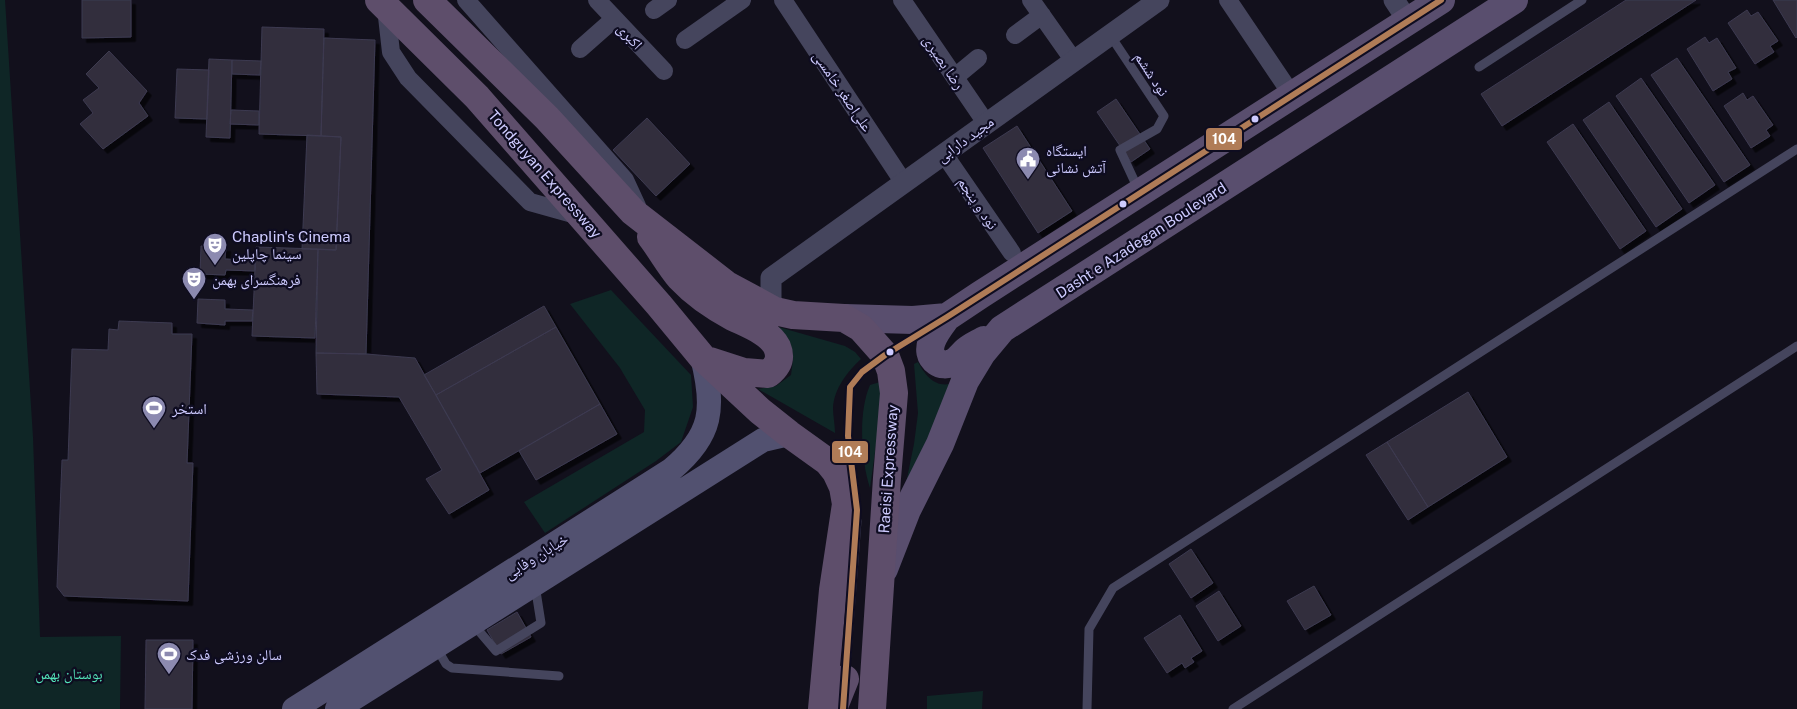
<svg xmlns="http://www.w3.org/2000/svg" width="1797" height="709" viewBox="0 0 1797 709" font-family="'Public Sans','Noto Naskh Arabic',sans-serif">
<style>
.green{fill:#0f2626}
.building{fill:#302e3e;stroke:#3d3a50;filter:url(#shadow)}
.lines{fill:none;stroke-linecap:round;stroke-linejoin:round}
.service{stroke:#45455d;stroke-width:9}
.minor{stroke:#45455d;stroke-width:18}
.tertiary{stroke:#45455d;stroke-width:21}
.secondary{stroke:#525170;stroke-width:24}
.primary{stroke:#594e6e;stroke-width:28}
.trunk{stroke:#5e4e6b;stroke-width:28}
.bus-1-casing{stroke:#0e0c20;stroke-width:10}
.bus-1{stroke:#b07c57;stroke-width:6}
.bus-dot{fill:#cecbff;stroke:#0e0c20;stroke-width:2}
.labels{text-anchor:middle;dominant-baseline:central;stroke-width:4.5;stroke-linejoin:round;paint-order:stroke}
.street-label{font-size:15px;fill:#cecbff;stroke:#0e0c20}
.poi-label{font-size:15px;fill:#cecbff;stroke:#0e0c20;text-anchor:start}
.park-label{font-size:15px;fill:#53e3b8;stroke:#0e0c20}
.line-badge{stroke:#0e0c20;stroke-width:2}
.badge-label{font-size:14px;text-anchor:middle;font-weight:bold;fill:#fff}
</style>
<defs>
<filter id="shadow"><feDropShadow dx="4.5" dy="4.5" stdDeviation="0" flood-color="#0009"/></filter>
</defs>
<rect width="100%" height="100%" fill="#12101c"/>
<path class="green" d="M0 0H5L33 437 40 637 121 636 120 709H0Z
M611 290 691 375 693 407 681 442 656 461 545 533 524 502 644 432 645 410 620 368 570 304Z
M775 326 845 346 855 352 861 359C847 372 834 389 833 408 833 416 835 425 835 433L758 389 776 386 791 375C795 348 793 345 775 326Z
M918 362C925 375 934 387 950 384L935 427 906 483 914 444 918 413 914 364Z
M880 382 884 387 870 488C861 461 858 412 870 385Z
M983 691 982 709H927V696Z"/>
<path class="building" d="M82 0H131V37L82 38Z
M1626 0H1696L1502 126 1481 94Z
M1773 0H1797V37L1796 38Z
M1747 10 1751 16 1758 12 1778 41 1770 46 1774 52 1755 64 1728 23Z
M262 27 324 29 321 136 259 134Z
M1705 37 1709 43 1717 38 1736 68 1728 72 1732 79 1713 91 1687 49Z
M324 38 375 40 366 354 316 353 318 249 336 250 341 137 321 136Z
M109 51 147 91 139 103 148 116 103 149 80 124 93 113 83 100 99 88 86 74Z
M1677 58 1750 165 1724 182 1651 75Z
M209 59 232 60 230 138 206 137Z
M232 60 261 61 260 75 232 74Z
M177 69 209 70 207 119 175 118Z
M1641 78 1715 185 1689 203 1616 96Z
M1743 93 1747 100 1753 96 1773 125 1766 130 1770 136 1751 148 1724 106Z
M1116 99 1150 149 1131 162 1097 112Z
M1609 102 1682 209 1656 227 1583 120Z
M231 110 259 111V125L230 124Z
M647 118 690 164 656 196 613 150Z
M1573 124 1646 231 1620 249 1547 142Z
M1017 126 1072 211 1038 233 983 148Z
M307 135 341 137 336 250 302 249Z
M201 246 226 247 225 259 255 261V271L226 270 225 275 200 274Z
M256 247 318 249 315 338 252 336Z
M198 299 225 300V309L253 310 252 321H225V325L197 323Z
M544 306 556 327 436 395 424 375Z
M119 321 172 323V334H192L187 463H193L188 601 64 596 57 587 62 460H68L72 349 108 350 109 329 118 330Z
M556 327 600 404 480 473 436 395Z
M316 353 366 354 415 358 489 490 449 514 426 479 442 470 399 397 317 394Z
M1468 392 1507 457 1428 507 1387 442Z
M600 404 617 434 536 480 519 451Z
M1387 442 1428 507 1408 520 1366 455Z
M1191 549 1213 583 1191 598 1169 564Z
M1314 586 1331 615 1305 630 1287 601Z
M1219 591 1241 626 1218 641 1196 606Z
M517 612 531 637 501 654 487 630Z
M1180 615 1202 651 1191 658 1194 662 1185 668 1182 663 1167 673 1144 638Z
M146 640H193L192 709H145Z"/>
<g class="lines">
<path class="service" d="M1110 35 1164 116 1157 129 1120 150 1139 191
M1479 67 1582 0
M854 486 848 436 850 387 862 372 885 355 930 328
M473 624 496 651 541 623 535 585
M436 647 446 664 452 668 559 676
M845 678 857 521
M1087 709 1089 629 1113 588 1797 149
M1233 709 1797 346"/>
<path class="minor" d="M466 0 625 180 637 206
M597 0 664 71
M783 0 904 183
M902 0 986 123
M1031 0 1074 61
M1228 0 1292 95
M386 8 391 52 408 78 530 202 580 216
M654 10 668 0
M1015 35 1042 15
M685 40 742 0
M580 49 614 19
M955 77 978 58
M944 154 1012 253"/>
<path class="tertiary" d="M1394 0 1408 21
M775 311 771 299V278L1159 0"/>
<path class="secondary" d="M294 709 671 470C713 435 715 408 702 357
M337 709 763 440 789 434"/>
<path class="primary" d="M947 317C939 328 920 350 937 362 941 365 947 365 952 363 959 360 963 352 970 348 974 345 979 343 984 340
M844 318 913 320 947 317 980 295 1441 0
M884 569 907 510 940 444 965 381 982 353 1002 329 1514 0"/>
<path class="trunk" d="M379 0 477 97 659 305 702 357 760 411 789 434 828 462 836 472 843 487 846 504 833 590 822 709
M427 0 547 118 633 212 727 285 775 311 793 315 844 318 861 328 885 355 891 371 894 393 887 478 872 709
M651 237C661 250 669 265 680 278 695 294 714 307 733 317 747 324 770 332 777 347 782 359 777 367 768 374L744 372 710 361
M833 709 845 679"/>
<defs>
<path id="bus-1" d="M843 709 857 510 848 436 850 387 862 372 885 355 947 317 1441 0"/>
</defs>
<use href="#bus-1" class="bus-1-casing"/>
<use href="#bus-1" class="bus-1"/>
</g>
<defs>
<symbol id="civic-pin" viewBox="-11 -11 22 30"><path d="M0 17L-7.5 6A9.5 9.5 0 1 1 7.5 6Z" fill="#8c8ab0" stroke="#0e0c20"/><path d="M-.6-6.5H3V-4.5H.6V-3L4-1V1h2V6H-6V1h2V-1L-.6-3ZM-1.2 2.5V6h2.4V2.5Z" fill="#fff"/></symbol>
<symbol id="theatre-pin" viewBox="-11 -11 22 30"><path d="M0 17L-7.5 6A9.5 9.5 0 1 1 7.5 6Z" fill="#8c8ab0" stroke="#0e0c20"/><path d="M-5-5.5Q0-4 5-5.5V0Q5 5 0 6Q-5 5-5 0ZM-3.3-2.5H-1v1.5H-3.3ZM1-2.5H3.3v1.5H1ZM-2.8 1Q0 5.5 2.8 1Z" fill="#fff"/></symbol>
<symbol id="stadium-pin" viewBox="-11 -11 22 30"><path d="M0 17L-7.5 6A9.5 9.5 0 1 1 7.5 6Z" fill="#8c8ab0" stroke="#0e0c20"/><path d="M0-5a6.5 5 0 1 0 0 10a6.5 5 0 1 0 0-10ZM-3.5-1.8h7v3.6h-7Z" fill="#fff"/></symbol>
</defs>
<g fill-rule="evenodd">
<use href="#civic-pin" x="1014" y="145" width="28" height="38"/>
<use href="#theatre-pin" x="201" y="231" width="28" height="38"/>
<use href="#theatre-pin" x="180" y="265" width="28" height="38"/>
<use href="#stadium-pin" x="140" y="394" width="28" height="38"/>
<use href="#stadium-pin" x="155" y="640" width="28" height="38"/>
</g>
<g class="bus-dot">
<circle cx="1255" cy="119" r="4.5"/>
<circle cx="1123" cy="204" r="4.5"/>
<circle cx="890" cy="352" r="4.5"/>
</g>
<g class="labels">
<g class="street-label">
<text transform="translate(630 36) rotate(47)">اکبری</text>
<text transform="translate(944 62) rotate(56)">رضا بصیری</text>
<text transform="translate(1152 74) rotate(57)">نود ششم</text>
<text transform="translate(843 91) rotate(56)">علی‌اصغر خامسی</text>
<text transform="translate(965 139) rotate(-36)">مجید دارابی</text>
<text transform="translate(545 174) rotate(49)">Tondguyan Expressway</text>
<text transform="translate(978 203) rotate(56)">نود و پنجم</text>
<text transform="translate(1141 240) rotate(-33)">Dasht e Azadegan Boulevard</text>
<text transform="translate(888 469) rotate(-86)">Raeisi Expressway</text>
<text transform="translate(536 556) rotate(-32)">خیابان وفایی</text>
</g>
<g class="poi-label">
<text x="1046" y="150">ایستگاه<tspan x="1046" dy="17">آتش نشانی</tspan></text>
<text x="232" y="236">Chaplin's Cinema<tspan x="232" dy="17">سینما چاپلین</tspan></text>
<text x="212" y="279">فرهنگسرای بهمن</text>
<text x="172" y="408">استخر</text>
<text x="186" y="654">سالن ورزشی فدک</text>
</g>
<g class="park-label">
<text x="69" y="673">بوستان بهمن</text>
</g>
</g>
<g class="line-badge">
<rect x="1205" y="127" width="38" height="24" rx="5" fill="#b07c57"/>
<rect x="831" y="440" width="38" height="24" rx="5" fill="#b07c57"/>
</g>
<g class="badge-label">
<text x="1224" y="144">104</text>
<text x="850" y="457">104</text>
</g>
</svg>
